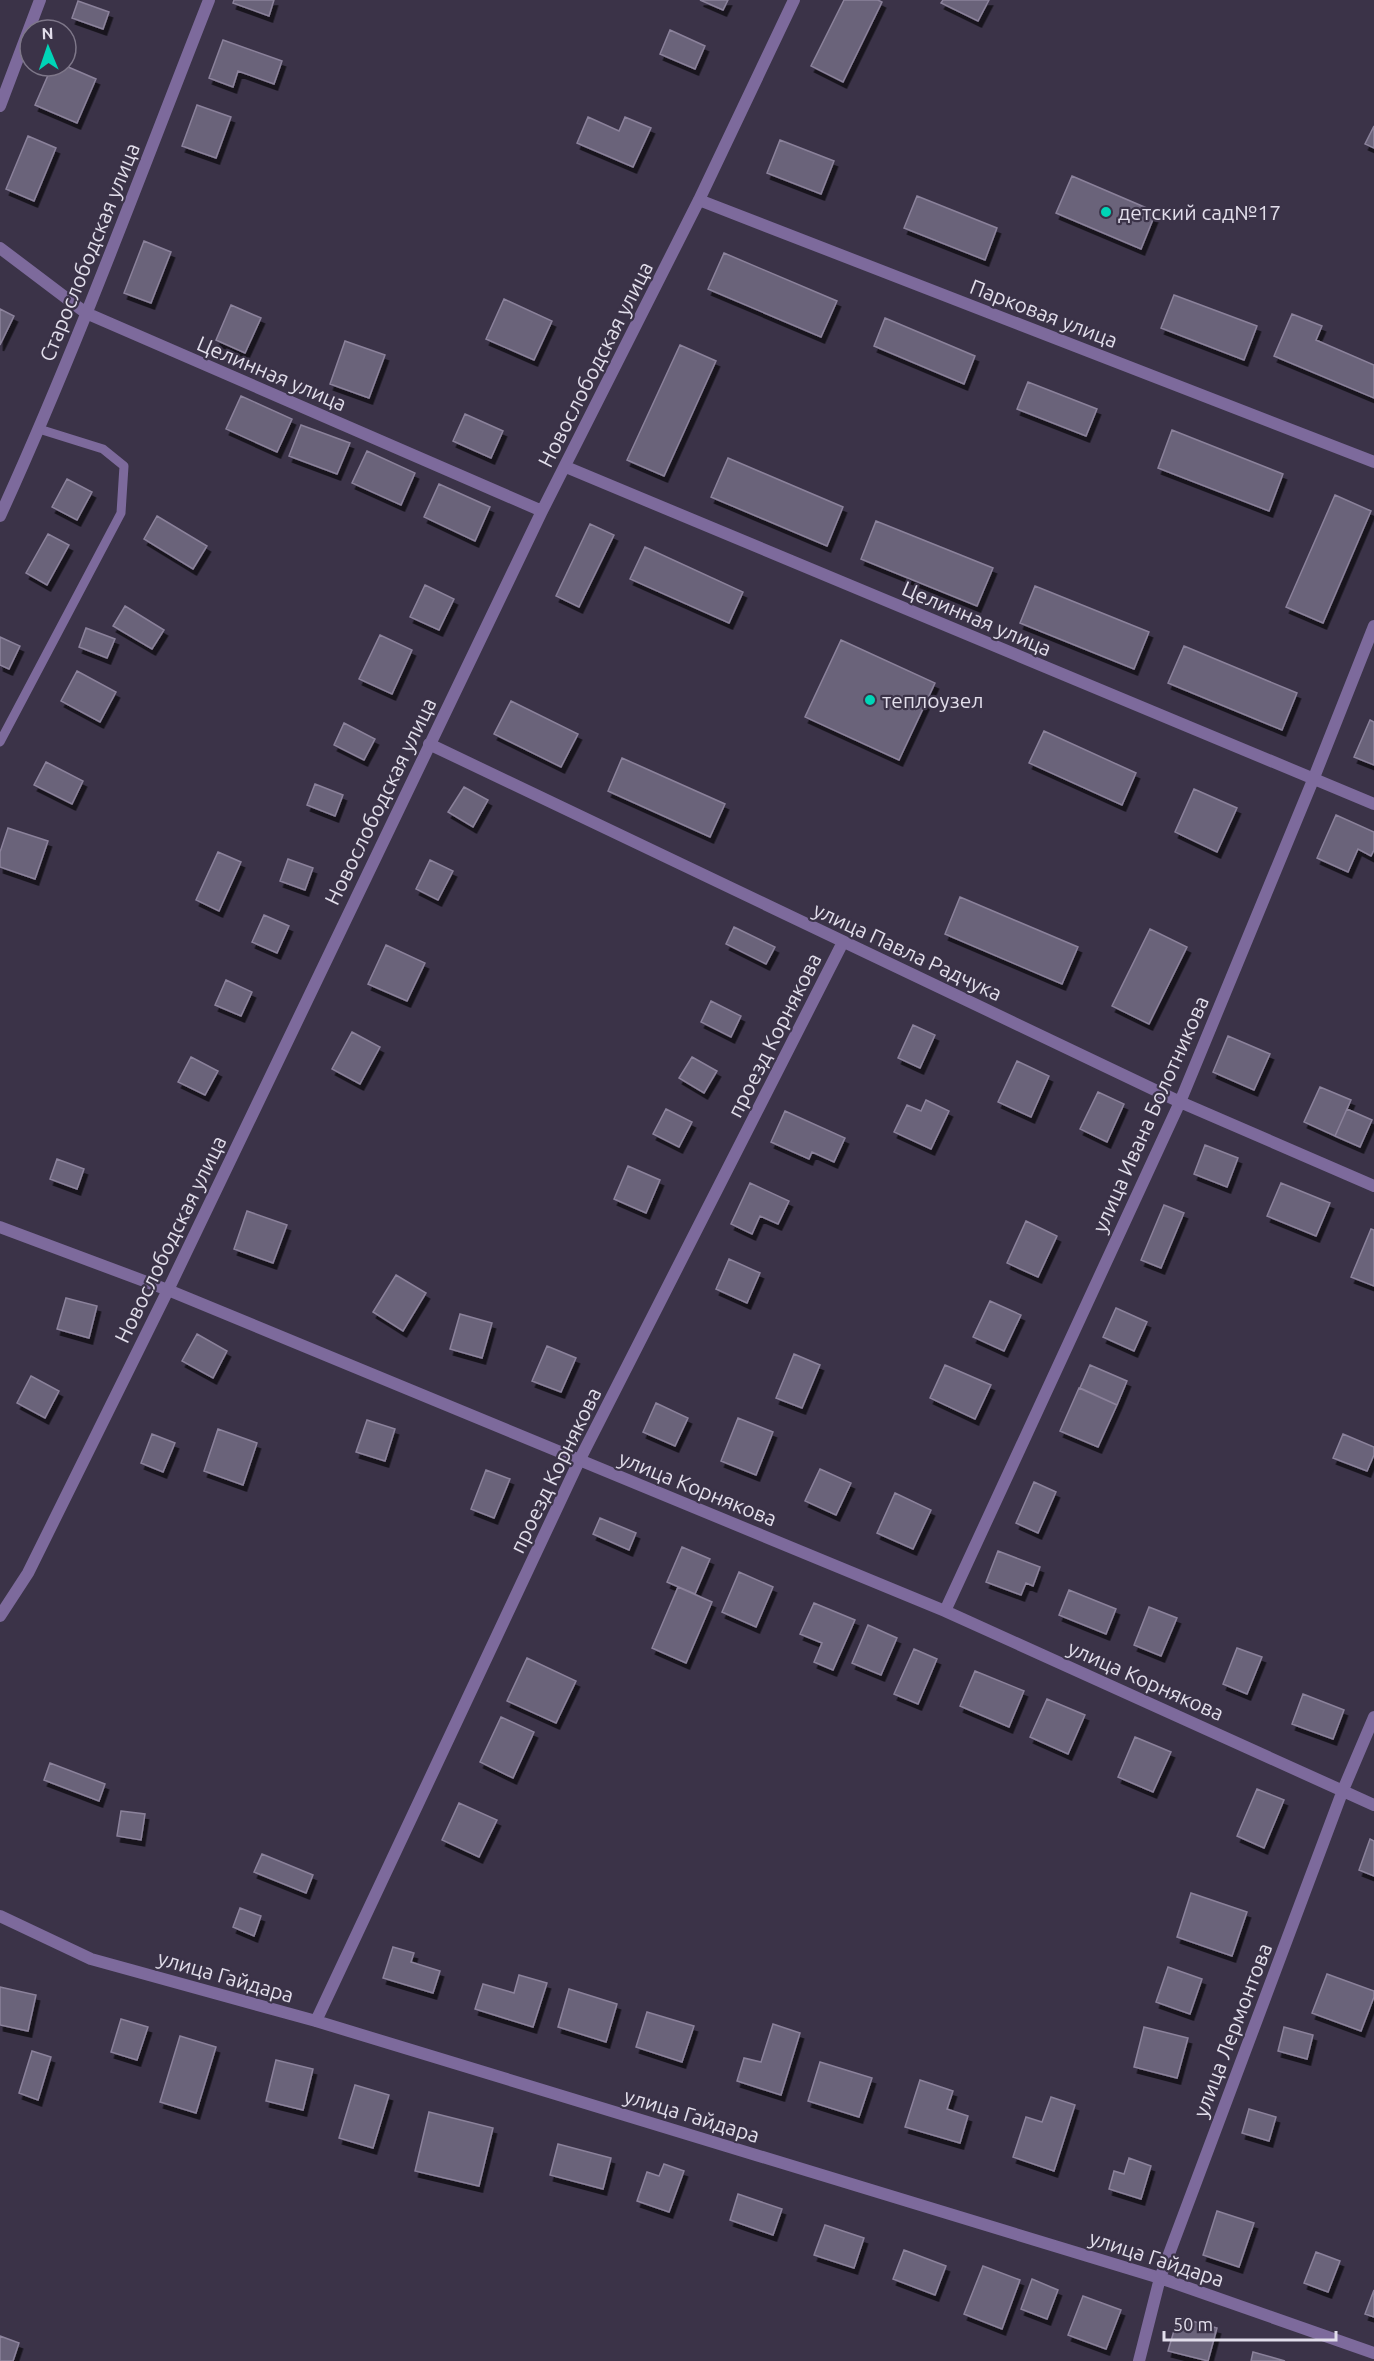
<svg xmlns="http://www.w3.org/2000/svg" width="1374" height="2361" viewBox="0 0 1374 2361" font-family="Ubuntu,sans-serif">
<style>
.building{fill:#6b637a;stroke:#8b829b;stroke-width:1.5;filter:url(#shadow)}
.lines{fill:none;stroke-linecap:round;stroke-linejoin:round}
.service{stroke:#7d6a9c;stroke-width:9}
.minor{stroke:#7d6a9c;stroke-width:12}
.poi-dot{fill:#00d5b7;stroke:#3b3348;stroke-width:2}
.labels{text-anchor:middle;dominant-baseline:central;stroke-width:4.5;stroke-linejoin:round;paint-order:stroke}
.poi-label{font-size:21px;fill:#e2deeb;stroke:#3b3348;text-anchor:start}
.street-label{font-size:21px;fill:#e2deeb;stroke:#3b3348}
</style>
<defs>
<filter id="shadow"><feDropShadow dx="3.5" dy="6" stdDeviation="0" flood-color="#0009"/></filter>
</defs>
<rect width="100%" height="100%" fill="#3b3348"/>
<path class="building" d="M234 0H274L269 16 233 3Z
M700 0H728L723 10Z
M844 0H878L882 2 843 82 811 66Z
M943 0H989L978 21 941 3Z
M78 1 109 12 103 29 72 18Z
M670 30 705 46 695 69 660 54Z
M223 40 282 61 274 84 238 71 233 87 209 78Z
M52 66H66L96 79 77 123 35 105Z
M197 105 231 117 216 158 182 146Z
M588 117 619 131 625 117 651 128 633 167 577 143Z
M1374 126V148L1365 144Z
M28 136 56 148 34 201 6 189Z
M780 140 834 161 821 194 767 173Z
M1072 176 1156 212 1141 249 1056 213Z
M917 196 997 228 985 260 904 228Z
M144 241 171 252 151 303 124 293Z
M724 253 837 301 821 337 708 289Z
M1174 295 1257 326 1244 360 1161 328Z
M504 299 552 321 534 360 486 339Z
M231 305 261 318 245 353 216 340Z
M0 309 14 316 0 345Z
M1292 314 1322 326 1316 340 1374 365V398L1274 356Z
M885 318 975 356 964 384 874 346Z
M345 341 385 355 369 398 330 384Z
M680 345 716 361 664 476 627 460Z
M1028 382 1097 409 1086 436 1017 409Z
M241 396 292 419 277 452 226 429Z
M465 414 503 431 491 458 453 441Z
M301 425 350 443 337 474 289 456Z
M1172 430 1283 474 1269 511 1158 468Z
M367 451 415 473 401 505 352 483Z
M728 458 843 507 827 546 711 497Z
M67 479 92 492 77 520 52 507Z
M439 484 490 507 475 541 424 517Z
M1335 495 1371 511 1323 623 1286 607Z
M157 516 207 546 193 569 144 539Z
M876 521 993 568 977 606 861 559Z
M590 524 614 535 579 607 556 596Z
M48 534 69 545 47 585 26 573Z
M645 547 743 592 729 623 630 579Z
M425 585 454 599 439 630 410 617Z
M1035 586 1149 632 1134 669 1020 623Z
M125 606 164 630 152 649 113 626Z
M86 628 115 639 107 658 79 647Z
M380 635 412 650 392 694 359 679Z
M0 637 20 646 9 669 0 665Z
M841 640 935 683 899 760 805 717Z
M1184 646 1297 693 1282 730 1168 683Z
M77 671 116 692 100 722 61 701Z
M511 701 578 734 561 767 494 734Z
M1370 720 1374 722V765L1354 757Z
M344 723 375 739 364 760 334 745Z
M1044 731 1136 773 1122 805 1029 763Z
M622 758 725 804 710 837 608 791Z
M46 762 83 781 72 804 34 785Z
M315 784 343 795 335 816 307 805Z
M464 787 488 800 473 827 448 812Z
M1194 789 1237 808 1217 852 1175 832Z
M1336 815 1374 832V850L1371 856 1358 849 1348 872 1317 858Z
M8 828 48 841 35 879 0 867V852Z
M218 852 241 862 219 911 196 900Z
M288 859 313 868 305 890 280 881Z
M430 860 453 871 438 900 416 889Z
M960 897 1078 947 1062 984 945 934Z
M264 915 289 926 277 953 252 942Z
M734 927 775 947 766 964 726 944Z
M1150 929 1187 947 1149 1024 1112 1006Z
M386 945 425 963 407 1001 368 984Z
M226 980 252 992 241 1016 215 1005Z
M711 1001 741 1016 731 1037 701 1022Z
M913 1025 935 1035 920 1068 898 1058Z
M352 1032 380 1047 360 1084 332 1069Z
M1228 1036 1270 1054 1254 1090 1213 1072Z
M191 1057 218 1071 205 1095 178 1082Z
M692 1057 717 1071 704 1093 679 1078Z
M1017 1061 1049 1076 1031 1117 998 1102Z
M1320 1087 1351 1100 1335 1136 1304 1122Z
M1098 1092 1124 1104 1107 1142 1080 1129Z
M926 1100 949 1111 931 1149 894 1132 907 1105 921 1111Z
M666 1109 692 1122 679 1147 653 1134Z
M1347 1109 1372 1120 1360 1147 1335 1136Z
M785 1111 845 1138 834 1162 812 1152 809 1159 771 1142Z
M1205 1145 1238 1158 1227 1187 1194 1174Z
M57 1159 84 1169 77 1189 50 1179Z
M628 1166 660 1180 646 1213 614 1199Z
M750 1183 789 1201 778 1224 760 1216 752 1234 731 1224Z
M1281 1183 1330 1203 1316 1236 1267 1216Z
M1164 1205 1184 1213 1161 1268 1141 1260Z
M247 1211 287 1225 273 1263 234 1249Z
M1026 1221 1057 1236 1038 1277 1007 1263Z
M1371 1229 1374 1230V1286L1351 1277Z
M729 1259 760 1273 747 1303 716 1289Z
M396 1275 426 1293 403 1331 373 1312Z
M66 1298 97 1306 89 1338 57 1329Z
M990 1301 1021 1315 1004 1351 973 1337Z
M1116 1308 1147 1322 1134 1351 1103 1337Z
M460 1314 492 1323 482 1358 450 1349Z
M197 1334 227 1351 213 1378 182 1361Z
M547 1346 576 1358 561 1392 532 1381Z
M794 1354 820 1365 802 1408 776 1398Z
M945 1365 991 1385 975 1419 930 1398Z
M1090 1365 1127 1381 1117 1405 1080 1388Z
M31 1376 59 1391 45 1418 17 1403Z
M1079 1388 1117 1405 1098 1447 1060 1431Z
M656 1403 688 1418 675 1446 643 1432Z
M738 1418 773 1432 756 1475 721 1461Z
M367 1420 395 1429 385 1461 356 1452Z
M218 1429 257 1443 243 1485 204 1471Z
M152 1434 175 1443 163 1472 141 1463Z
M1343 1434 1374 1447V1455L1367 1471 1333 1458Z
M820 1469 851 1483 836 1515 805 1501Z
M486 1470 510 1479 494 1518 471 1509Z
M1034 1482 1056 1492 1038 1533 1016 1523Z
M895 1493 931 1510 913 1549 877 1533Z
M600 1518 636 1533 629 1550 593 1534Z
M682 1547 710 1559 695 1594 667 1582Z
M998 1551 1040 1567 1033 1586 1026 1583 1021 1595 986 1582Z
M739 1572 773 1587 756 1627 722 1612Z
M678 1587 712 1602 686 1663 652 1648Z
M1069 1590 1116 1609 1106 1634 1059 1615Z
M814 1603 855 1620 833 1670 814 1662 822 1643 800 1634Z
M1149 1607 1177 1618 1161 1656 1134 1645Z
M868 1625 897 1638 881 1675 852 1663Z
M1237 1648 1262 1657 1247 1694 1223 1684Z
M914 1649 937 1659 918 1704 894 1694Z
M527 1658 576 1681 556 1723 507 1701Z
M975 1671 1024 1691 1009 1727 960 1706Z
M1303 1694 1344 1710 1333 1739 1292 1724Z
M1047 1699 1085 1715 1068 1754 1030 1737Z
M501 1717 534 1732 513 1778 480 1762Z
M1135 1737 1171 1752 1153 1792 1118 1777Z
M50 1763 105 1784 99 1801 44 1780Z
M1257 1789 1284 1800 1264 1848 1237 1836Z
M459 1803 497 1820 479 1857 442 1840Z
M121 1811 145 1814 141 1840 117 1836Z
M1370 1839 1374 1841V1876L1359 1870Z
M262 1854 313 1875 306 1893 254 1872Z
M1191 1893 1247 1912 1232 1956 1177 1937Z
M240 1908 261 1916 254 1936 233 1927Z
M393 1947 414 1953 411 1962 440 1971 433 1993 383 1978Z
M1168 1967 1202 1979 1190 2014 1156 2002Z
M1327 1974 1374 1991V1997L1361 2031 1312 2013Z
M519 1975 547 1983 533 2027 475 2009 483 1984 514 1993Z
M0 1987 36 1995 28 2031 0 2025Z
M569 1989 617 2004 606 2042 558 2027Z
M647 2012 694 2026 682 2062 636 2047Z
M121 2019 148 2027 137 2060 111 2052Z
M773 2024 800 2033 781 2095 737 2081 744 2058 761 2062Z
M1144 2027 1188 2038 1177 2078 1134 2067Z
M1284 2027 1313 2035 1307 2059 1278 2051Z
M180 2036 216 2047 196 2113 160 2102Z
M32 2051 51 2057 38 2100 19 2093Z
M276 2060 313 2069 303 2110 266 2101Z
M820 2062 872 2078 859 2117 808 2101Z
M920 2080 953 2091 947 2109 968 2116 960 2143 905 2127Z
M355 2085 389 2095 373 2148 339 2138Z
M1051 2097 1075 2105 1054 2171 1013 2157 1026 2117 1042 2122Z
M1249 2109 1276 2117 1269 2141 1242 2133Z
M429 2112 493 2128 479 2186 415 2171Z
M558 2144 611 2158 603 2189 550 2175Z
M1129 2158 1151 2166 1141 2199 1109 2189 1114 2171 1124 2174Z
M664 2164 684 2171 669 2212 637 2201 647 2172 659 2176Z
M738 2194 782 2209 773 2235 730 2220Z
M1217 2211 1254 2223 1239 2267 1203 2255Z
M825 2225 864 2238 854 2268 814 2255Z
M904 2250 946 2266 935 2295 893 2279Z
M1316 2252 1340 2261 1328 2292 1304 2283Z
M983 2266 1020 2280 1002 2329 964 2314Z
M1032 2279 1058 2290 1047 2319 1021 2309Z
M1374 2290V2317L1365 2314Z
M1083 2296 1121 2310 1106 2349 1068 2335Z
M1178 2317 1217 2328 1208 2361 1168 2351Z
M0 2336 19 2343 13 2361H0Z
M1253 2352 1285 2361H1251Z"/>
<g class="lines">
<path class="service" d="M0 742 121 513 124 466 103 449 39 429"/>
<path class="minor" d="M0 106 40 0
M699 200 1374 462
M0 248 86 313 542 511
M566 467 1374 804
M0 516C77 347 141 173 209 0
M429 744 1180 1102 1374 1186
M0 1227 168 1290 945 1611 1374 1805
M945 1611 1180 1102 1313 780 1374 626
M0 1616 28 1573 168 1290 542 511 699 200 794 0
M0 1916 91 1959 316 2021 1160 2278 1374 2353
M316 2021 579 1461 843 942
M1139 2361 1160 2278 1343 1790 1374 1717"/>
</g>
<g class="poi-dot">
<circle cx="1106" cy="212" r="6"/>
<circle cx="870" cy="700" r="6"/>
</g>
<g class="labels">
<g class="poi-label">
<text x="1118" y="212">детский сад№17</text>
<text x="882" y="700">теплоузел</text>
</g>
<g class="street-label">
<text transform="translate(89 252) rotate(-68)">Старослободская улица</text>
<text transform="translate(1044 313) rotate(21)">Парковая улица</text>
<text transform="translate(595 364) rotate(-63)">Новослободская улица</text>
<text transform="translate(272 373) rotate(23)">Целинная улица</text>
<text transform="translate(977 618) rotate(23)">Целинная улица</text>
<text transform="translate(380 801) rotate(-64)">Новослободская улица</text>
<text transform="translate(908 951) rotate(25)">улица Павла Радчука</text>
<text transform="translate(774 1035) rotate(-63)">проезд Корнякова</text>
<text transform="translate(1150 1114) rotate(-66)">улица Ивана Болотникова</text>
<text transform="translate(170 1239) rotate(-64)">Новослободская улица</text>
<text transform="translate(555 1470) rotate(-64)">проезд Корнякова</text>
<text transform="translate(698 1488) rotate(22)">улица Корнякова</text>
<text transform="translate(1146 1680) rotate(24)">улица Корнякова</text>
<text transform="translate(226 1976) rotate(16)">улица Гайдара</text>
<text transform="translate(1232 2030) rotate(-69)">улица Лермонтова</text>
<text transform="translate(692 2115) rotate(17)">улица Гайдара</text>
<text transform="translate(1157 2258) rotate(18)">улица Гайдара</text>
</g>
</g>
<g transform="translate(48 48) rotate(358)"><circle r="28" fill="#3b3348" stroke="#7e7789" stroke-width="1.5"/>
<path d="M0-4.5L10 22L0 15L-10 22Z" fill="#00d5b7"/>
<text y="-9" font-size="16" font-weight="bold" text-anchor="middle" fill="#e2deeb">N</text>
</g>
<path d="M1164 2331v9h172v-9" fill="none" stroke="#e2deeb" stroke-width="3"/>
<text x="1173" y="2331" font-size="18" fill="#e2deeb" stroke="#3b3348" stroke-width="4.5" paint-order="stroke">50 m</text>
</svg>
